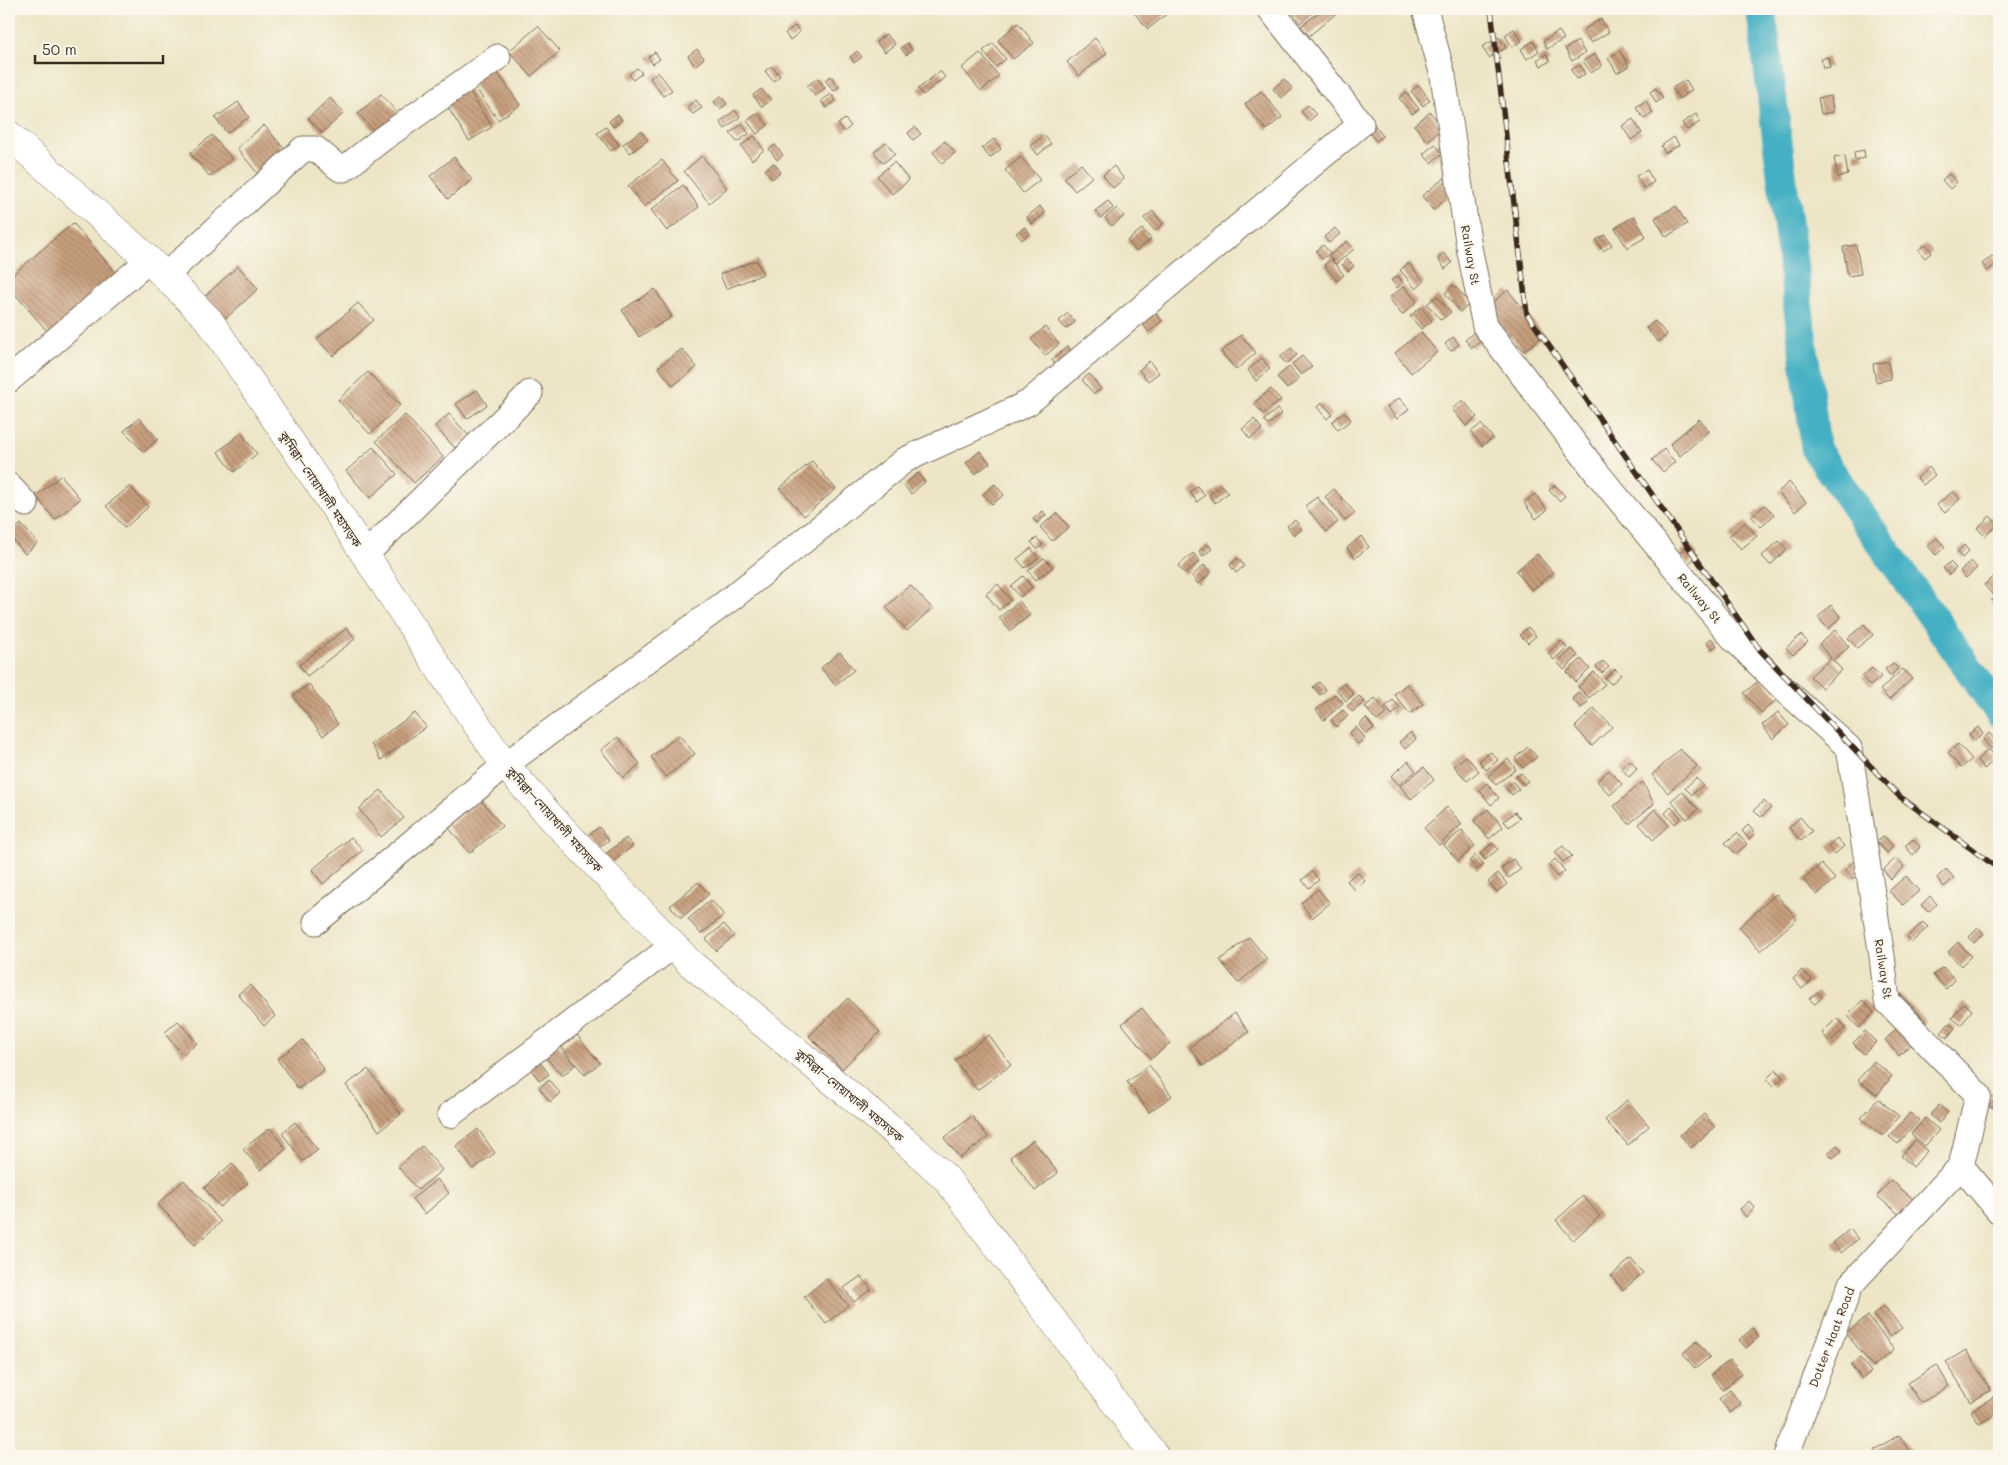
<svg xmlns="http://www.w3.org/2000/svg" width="2008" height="1465" viewBox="0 0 2008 1465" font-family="Mali,'Noto Sans Bengali',sans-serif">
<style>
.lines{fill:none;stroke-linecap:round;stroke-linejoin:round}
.river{stroke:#45b0c3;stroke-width:30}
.building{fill:url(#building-back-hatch)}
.minor-casing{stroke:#796b59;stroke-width:27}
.highway-casing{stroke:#796b59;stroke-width:29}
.minor{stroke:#fff;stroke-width:25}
.highway{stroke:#fff;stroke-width:28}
.rail-casing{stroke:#3b2a1e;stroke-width:5.5}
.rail{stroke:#fbf7ec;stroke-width:4;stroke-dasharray:11;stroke-linecap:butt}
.labels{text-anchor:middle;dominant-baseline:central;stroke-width:4;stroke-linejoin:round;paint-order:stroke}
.street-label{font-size:12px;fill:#3b2a1e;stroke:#fbf7ec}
</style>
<defs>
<pattern id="building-back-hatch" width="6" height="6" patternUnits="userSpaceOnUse" patternTransform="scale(1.25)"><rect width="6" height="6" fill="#c79f7d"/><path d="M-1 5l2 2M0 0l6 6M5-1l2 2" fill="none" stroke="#a38266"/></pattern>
</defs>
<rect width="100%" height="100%" fill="#fbf7ec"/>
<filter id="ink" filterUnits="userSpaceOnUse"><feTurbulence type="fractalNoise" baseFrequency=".02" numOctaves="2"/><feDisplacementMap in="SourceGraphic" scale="10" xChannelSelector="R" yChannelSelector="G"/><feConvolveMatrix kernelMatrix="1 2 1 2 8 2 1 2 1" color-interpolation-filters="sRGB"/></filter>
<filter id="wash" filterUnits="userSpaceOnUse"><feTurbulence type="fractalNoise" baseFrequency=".0096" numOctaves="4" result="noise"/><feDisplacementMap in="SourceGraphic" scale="20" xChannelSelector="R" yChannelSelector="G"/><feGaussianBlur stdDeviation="1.12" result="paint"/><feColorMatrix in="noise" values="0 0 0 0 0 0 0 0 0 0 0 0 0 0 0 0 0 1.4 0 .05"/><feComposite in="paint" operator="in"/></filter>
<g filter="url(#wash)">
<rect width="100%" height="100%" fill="#ede5c6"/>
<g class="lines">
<path class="river" d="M1761 9 1816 450 1999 712"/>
</g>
<g id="blocks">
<path class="building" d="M1131 9H1173L1148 29Z
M1292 9H1317L1300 23 1290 10Z
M1323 9H1337L1339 11 1309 36 1301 26Z
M1601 19 1609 32 1591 43 1583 30Z
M1018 23 1034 43 1013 59 998 40Z
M538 26 560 51 531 76 509 51Z
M795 26 800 32 790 40 785 33Z
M1514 29 1522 41 1512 47 1505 35Z
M1559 31 1564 39 1547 49 1543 41Z
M886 34 895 44 885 52 876 42Z
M1499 37 1506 48 1489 58 1482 47Z
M1095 38 1107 53 1079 76 1067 62Z
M1533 41 1539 51 1527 59 1521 49Z
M1578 41 1585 53 1572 61 1565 49Z
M907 43 912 50 906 55 901 48Z
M993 43 1006 59 996 67 983 51Z
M697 49 704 58 695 66 688 56Z
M857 51 862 57 854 63 850 57Z
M1620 51 1629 66 1617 73 1608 58Z
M655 52 660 59 653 64 648 57Z
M980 53 999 76 981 91 962 68Z
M1546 54 1550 61 1541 66 1537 60Z
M1595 54 1602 66 1591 73 1583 61Z
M1828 57 1830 67 1823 68 1821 59Z
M492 65 520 105 498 120 470 80Z
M1580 65 1585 74 1577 79 1571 70Z
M772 66 780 76 773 81 765 71Z
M637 68 642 73 633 80 629 74Z
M940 71 945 77 923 95 918 89Z
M658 72 672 90 663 96 650 78Z
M831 76 839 87 834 91 825 80Z
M818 78 825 88 815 96 807 86Z
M1284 79 1293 89 1281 98 1273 89Z
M1686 80 1692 90 1679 99 1672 88Z
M465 84 492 127 469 141 442 98Z
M1419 85 1430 100 1423 106 1411 91Z
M1656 88 1663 98 1656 103 1650 92Z
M761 89 771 100 762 107 753 95Z
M1261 91 1282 117 1266 130 1245 104Z
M1406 92 1419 109 1412 114 1399 98Z
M381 94 399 115 377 134 358 113Z
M831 94 836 101 826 108 821 101Z
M721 96 727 104 720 109 714 102Z
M1831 96 1833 112 1821 114 1818 98Z
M330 98 344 113 322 133 308 118Z
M696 100 702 108 693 114 687 107Z
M1646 101 1653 113 1644 119 1636 107Z
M238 102 249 117 227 133 215 118Z
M1308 105 1316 115 1309 121 1301 111Z
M735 110 740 117 725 129 720 122Z
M1430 112 1443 128 1427 141 1414 125Z
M758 113 768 125 757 134 747 121Z
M618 114 622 120 613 127 609 121Z
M1696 114 1700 122 1687 130 1682 123Z
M1367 116 1383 136 1376 141 1360 121Z
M845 119 851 126 844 132 838 124Z
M1633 119 1642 133 1631 140 1622 126Z
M742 124 749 134 737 142 730 133Z
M264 125 286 151 258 174 237 148Z
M606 127 619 145 611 151 597 133Z
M915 127 921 134 913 140 908 133Z
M641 131 648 140 630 153 623 144Z
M212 135 232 159 210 177 190 153Z
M1044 135 1051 144 1038 155 1031 146Z
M754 136 764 150 752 160 741 146Z
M1674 137 1679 145 1665 153 1661 146Z
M994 139 1001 149 990 158 982 148Z
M945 141 955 153 942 163 933 152Z
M886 142 895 154 883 163 874 152Z
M1435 144 1442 153 1431 163 1423 154Z
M775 145 783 155 777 160 769 149Z
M1864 150 1865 158 1855 160 1854 152Z
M702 156 727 188 709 203 684 171Z
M1845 156 1848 175 1838 177 1834 158Z
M454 157 472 180 448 199 430 176Z
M1021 157 1040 180 1023 193 1005 170Z
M662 160 678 181 644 207 628 186Z
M894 162 909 180 892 194 877 176Z
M774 163 781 172 772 179 765 170Z
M1081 164 1092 177 1075 191 1064 178Z
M1114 166 1124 179 1113 188 1103 175Z
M1647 170 1654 182 1644 188 1636 176Z
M1949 174 1957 182 1950 189 1942 180Z
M1444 178 1455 191 1433 210 1422 196Z
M683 185 699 207 667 231 651 210Z
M1108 201 1113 208 1101 218 1095 211Z
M1040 206 1045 213 1032 224 1027 217Z
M1676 206 1687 224 1666 237 1655 218Z
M1117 208 1124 216 1112 226 1105 218Z
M1153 211 1163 224 1155 231 1144 218Z
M1634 216 1646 237 1627 248 1615 228Z
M73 223 122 280 54 339 9 287V278Z
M1025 227 1030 233 1022 240 1016 233Z
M1335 228 1340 234 1329 243 1324 237Z
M1142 229 1151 239 1136 251 1127 241Z
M1605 235 1612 245 1603 251 1596 240Z
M1347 241 1354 249 1336 264 1329 256Z
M1926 244 1932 252 1925 258 1918 250Z
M1323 245 1330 253 1322 259 1316 251Z
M1856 245 1861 274 1848 276 1843 247Z
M1444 253 1452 263 1445 269 1438 259Z
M1992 256 1998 262 1988 271 1982 264Z
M1331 259 1344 275 1337 281 1324 265Z
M1348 259 1354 266 1348 271 1342 264Z
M757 260 763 274 726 289 720 274Z
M1409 263 1424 282 1416 289 1400 270Z
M238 266 258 289 224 320 204 297Z
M1398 276 1403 283 1397 288 1391 280Z
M1454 285 1470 304 1460 312 1445 293Z
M1404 286 1417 302 1402 315 1389 298Z
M655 289 672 317 639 337 622 310Z
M1508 290 1544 335 1524 351 1487 307Z
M1437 296 1451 312 1441 320 1427 304Z
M358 303 374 320 333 356 317 339Z
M1150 306 1162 321 1149 332 1137 317Z
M1421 307 1432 321 1421 329 1410 316Z
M1068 313 1075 322 1066 329 1059 321Z
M1655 321 1667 335 1658 342 1646 328Z
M1045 327 1059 344 1045 356 1031 339Z
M1477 329 1485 338 1472 348 1465 340Z
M1421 332 1437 352 1411 373 1395 353Z
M1241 335 1256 353 1236 370 1221 352Z
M1453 337 1459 344 1451 351 1445 344Z
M1067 347 1082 365 1066 378 1052 360Z
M1291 348 1297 355 1286 364 1280 357Z
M682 349 697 367 673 386 658 367Z
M1302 356 1312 367 1301 375 1292 364Z
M1262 358 1270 369 1256 381 1248 370Z
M1149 361 1159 373 1148 381 1139 370Z
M1888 361 1891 379 1876 382 1873 364Z
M1289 367 1299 379 1287 389 1277 377Z
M368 372 400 405 370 434 338 400Z
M1089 374 1101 389 1094 394 1082 380Z
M1271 389 1281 400 1263 414 1254 403Z
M477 390 487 405 467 419 456 404Z
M1399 398 1409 409 1397 419 1387 407Z
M1463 400 1477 417 1466 426 1452 409Z
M1322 402 1332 414 1327 419 1317 407Z
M1277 409 1281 414 1268 425 1264 420Z
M1344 412 1351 420 1338 430 1332 422Z
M449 414 469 436 455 448 435 426Z
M405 415 443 457 414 483 376 441Z
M139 418 158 439 144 452 124 431Z
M1254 419 1262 429 1250 439 1242 429Z
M1699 419 1709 431 1680 456 1670 444Z
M1481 424 1493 438 1482 446 1471 432Z
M241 433 257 454 234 472 218 452Z
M373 447 397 474 370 498 346 471Z
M1664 449 1675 462 1663 472 1652 460Z
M980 451 990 463 975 474 966 463Z
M812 461 836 489 804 516 780 488Z
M1929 467 1935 475 1923 485 1917 478Z
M918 473 925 482 911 494 904 485Z
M61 475 80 499 55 520 36 496Z
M1789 482 1806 502 1795 512 1778 492Z
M995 484 1004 495 992 504 983 494Z
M1221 485 1228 493 1215 503 1209 495Z
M1555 485 1565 496 1559 501 1549 490Z
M130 486 148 507 125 528 106 506Z
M1197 486 1205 495 1197 502 1190 492Z
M1334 489 1355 513 1345 521 1325 497Z
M1953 491 1960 499 1945 513 1937 505Z
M1535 494 1547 510 1536 519 1524 503Z
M1317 497 1338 522 1326 532 1305 506Z
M1765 505 1774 515 1761 527 1751 516Z
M1043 511 1046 515 1037 523 1033 519Z
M1057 513 1069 527 1052 541 1040 527Z
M1990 516 1998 525 1985 536 1977 528Z
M1295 520 1302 529 1294 535 1287 526Z
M1745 522 1757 536 1741 549 1729 536Z
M21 524 38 543 25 554 9 535Z
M1361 536 1369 547 1355 558 1347 548Z
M1037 538 1043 545 1037 549 1031 542Z
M1937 538 1945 547 1936 555 1928 546Z
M1779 541 1787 550 1770 565 1762 556Z
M1207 544 1212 549 1203 556 1199 551Z
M1690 544 1698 555 1688 564 1679 553Z
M1964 545 1969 551 1962 558 1957 552Z
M1031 548 1038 558 1025 568 1017 559Z
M1193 553 1200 561 1185 574 1178 566Z
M1537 554 1553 573 1532 590 1516 571Z
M1044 558 1053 567 1036 580 1028 571Z
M1238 558 1244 566 1236 573 1230 565Z
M1971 561 1977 568 1966 578 1960 571Z
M1950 562 1956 568 1949 575 1943 568Z
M1204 565 1211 573 1198 584 1192 576Z
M1996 575 1999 579V589L1993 595 1984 585Z
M1023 576 1032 587 1020 597 1011 586Z
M998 584 1011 600 999 610 986 594Z
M910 585 932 608 907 631 886 607Z
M1999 594V607L1998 609 1991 601Z
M1019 601 1030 615 1010 631 999 618Z
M1831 605 1841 617 1828 629 1818 617Z
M1864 624 1873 635 1857 648 1848 638Z
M1528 627 1536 636 1528 643 1520 635Z
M347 628 355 639 307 676 299 665Z
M1835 630 1849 647 1833 660 1842 670 1822 688 1810 676 1831 658 1819 644Z
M1801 635 1808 642 1793 655 1786 648Z
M1711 638 1717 645 1711 649 1706 642Z
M1561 641 1567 647 1554 660 1548 653Z
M1572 649 1578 656 1564 670 1557 662Z
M840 652 854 670 835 685 821 668Z
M1581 659 1590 669 1576 682 1567 672Z
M1603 661 1609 667 1602 673 1596 667Z
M1893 663 1898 669 1890 676 1885 669Z
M1872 668 1881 677 1870 686 1862 677Z
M1615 669 1621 675 1611 684 1605 678Z
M1903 669 1912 679 1889 700 1880 690Z
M1594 672 1605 684 1589 698 1578 687Z
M1762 678 1779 698 1761 713 1744 693Z
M1319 682 1326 690 1320 695 1313 687Z
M1344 683 1354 694 1346 701 1336 689Z
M309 684 338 724 323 736 293 696Z
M1407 684 1423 704 1410 714 1394 694Z
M1579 692 1588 702 1581 708 1572 699Z
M1335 694 1343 703 1324 720 1316 710Z
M1359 696 1365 702 1352 712 1347 706Z
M1375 698 1387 713 1377 721 1365 707Z
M1393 700 1400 708 1392 715 1385 707Z
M1594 708 1612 727 1592 746 1575 727Z
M1343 710 1348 716 1336 727 1331 720Z
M1778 712 1789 725 1773 739 1762 725Z
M415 713 426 727 381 760 371 744Z
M1366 718 1374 728 1366 734 1359 725Z
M1356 727 1365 738 1358 744 1349 733Z
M1978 727 1983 734 1975 741 1969 734Z
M1411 732 1416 739 1405 749 1399 742Z
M1989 733 1998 743 1991 749 1983 739Z
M679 735 695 754 666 777 651 757Z
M618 737 640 764 623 778 601 750Z
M1958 744 1972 759 1961 768 1948 753Z
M1528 747 1537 757 1523 768 1515 758Z
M1680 749 1697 766 1668 793 1652 775Z
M1989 749 1996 758 1984 769 1977 760Z
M1491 752 1498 760 1486 770 1479 761Z
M1466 756 1479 771 1467 781 1454 766Z
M1508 759 1516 769 1496 785 1488 776Z
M1630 760 1637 769 1629 777 1621 768Z
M1408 761 1416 771 1399 785 1391 776Z
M1424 767 1434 780 1411 799 1400 786Z
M1609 770 1622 784 1610 795 1597 781Z
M1521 773 1528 781 1523 785 1516 777Z
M1696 778 1703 785 1692 795 1685 788Z
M1513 782 1519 789 1512 795 1506 788Z
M1643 782 1654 804 1629 824 1614 806Z
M1487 783 1499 798 1491 805 1479 790Z
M381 790 404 818 381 837 359 809Z
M1682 791 1698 809 1687 819 1671 801Z
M481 800 502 826 470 853 448 827Z
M1764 801 1771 808 1761 817 1754 810Z
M1447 807 1462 824 1439 845 1424 828Z
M1671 807 1681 818 1675 824 1665 813Z
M1488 809 1503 827 1489 839 1474 821Z
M1655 809 1669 825 1653 840 1639 824Z
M1515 812 1520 818 1509 827 1504 821Z
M1800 817 1812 831 1801 841 1789 828Z
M1748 825 1755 833 1749 839 1742 831Z
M599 827 609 840 596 850 586 837Z
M1462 830 1475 846 1458 861 1444 845Z
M1737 833 1747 844 1736 854 1725 843Z
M1884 836 1893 846 1887 853 1877 842Z
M351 837 363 850 323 884 312 870Z
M626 838 633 846 610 864 603 856Z
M1837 838 1844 846 1835 854 1828 846Z
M1913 839 1920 847 1913 855 1905 846Z
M1493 843 1498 849 1485 860 1480 853Z
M1563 846 1572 856 1563 862 1555 852Z
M1476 855 1484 865 1477 870 1469 861Z
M1896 858 1904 867 1891 879 1883 870Z
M1513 859 1521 869 1509 878 1501 869Z
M1555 859 1565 871 1557 877 1548 865Z
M1854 861 1862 870 1853 879 1845 870Z
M1821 864 1835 879 1817 895 1803 880Z
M1946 869 1954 878 1944 887 1937 878Z
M1312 872 1319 880 1309 888 1302 880Z
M1357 872 1365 881 1355 890 1347 881Z
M1498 873 1507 884 1497 892 1488 882Z
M1906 876 1919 891 1903 905 1889 891Z
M698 882 709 894 681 918 670 906Z
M1318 889 1330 903 1312 918 1301 903Z
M1776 894 1797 919 1760 951 1739 927Z
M1930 896 1937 904 1928 912 1921 905Z
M711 900 724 915 701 934 688 919Z
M1923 922 1928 927 1912 942 1907 937Z
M724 924 734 936 716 951 706 939Z
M1978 928 1984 934 1974 943 1969 937Z
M1249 937 1267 959 1238 983 1220 960Z
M1958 942 1971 956 1961 966 1948 952Z
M1943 967 1955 980 1946 989 1933 975Z
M1802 970 1812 980 1802 989 1793 979Z
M250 985 275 1016 264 1026 238 994Z
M1817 992 1823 997 1815 1004 1809 999Z
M1899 993 1926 1021 1918 1029 1891 1001Z
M848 998 880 1032 842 1069 809 1036Z
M1863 1000 1874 1013 1859 1028 1847 1015Z
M1964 1003 1972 1010 1961 1025 1952 1018Z
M1142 1008 1170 1043 1151 1059 1122 1024Z
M1235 1013 1249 1032 1203 1066 1190 1047Z
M1837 1018 1846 1027 1830 1042 1822 1033Z
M1905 1020 1920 1036 1899 1056 1885 1040Z
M178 1021 197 1043 183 1055 164 1033Z
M1949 1023 1955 1028 1947 1038 1941 1033Z
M1865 1031 1876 1042 1864 1054 1853 1043Z
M577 1035 600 1063 585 1075 562 1047Z
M989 1035 1011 1065 977 1090 955 1060Z
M303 1040 324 1070 298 1089 277 1059Z
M557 1044 575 1065 562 1076 544 1055Z
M536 1057 549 1074 540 1081 527 1065Z
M1874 1061 1892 1076 1877 1095 1858 1080Z
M1149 1065 1172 1096 1149 1112 1127 1082Z
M368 1069 401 1114 379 1131 346 1085Z
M1776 1070 1783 1077 1773 1087 1766 1079Z
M549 1080 560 1093 550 1102 539 1088Z
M1989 1097H1999V1108L1989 1107Z
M1878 1099 1899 1116 1882 1136 1861 1118Z
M1627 1100 1649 1126 1628 1145 1605 1120Z
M1939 1105 1948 1112 1939 1123 1930 1115Z
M1910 1113 1919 1120 1898 1144 1889 1137Z
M1704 1114 1715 1127 1691 1148 1680 1135Z
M972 1116 988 1137 960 1158 944 1138Z
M1925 1118 1939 1130 1925 1146 1911 1134Z
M295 1122 318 1150 303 1161 282 1133Z
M270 1128 286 1149 260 1170 243 1149Z
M478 1129 495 1153 473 1169 456 1146Z
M1033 1140 1058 1173 1035 1191 1010 1157Z
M1915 1140 1927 1151 1913 1167 1901 1156Z
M1837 1145 1842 1151 1833 1158 1828 1153Z
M422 1146 442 1170 418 1190 398 1167Z
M232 1163 248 1183 220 1207 204 1188Z
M437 1179 449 1193 425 1214 412 1199Z
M184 1180 221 1222 195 1245 158 1204Z
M1891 1180 1914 1200 1901 1216 1877 1196Z
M1583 1196 1600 1216 1573 1240 1556 1220Z
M1749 1201 1755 1208 1746 1217 1740 1209Z
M1850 1229 1858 1239 1841 1253 1833 1243Z
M1631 1259 1643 1273 1623 1290 1611 1276Z
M861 1276 871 1289 854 1302 844 1288Z
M826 1279 848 1305 826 1324 804 1297Z
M1884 1306 1902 1328 1890 1337 1873 1315Z
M1868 1316 1894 1350 1873 1367 1846 1333Z
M1753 1328 1759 1337 1746 1348 1739 1340Z
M1697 1341 1710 1357 1695 1369 1683 1353Z
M1966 1350 1991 1390 1971 1402 1946 1362Z
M1860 1358 1871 1372 1862 1379 1851 1365Z
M1730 1360 1742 1374 1722 1390 1711 1375Z
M1937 1365 1949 1386 1921 1403 1908 1383Z
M1730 1390 1741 1404 1730 1413 1719 1399Z
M1998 1394 1999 1412 1979 1424 1971 1411Z
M1899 1435 1913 1456H1878L1874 1450Z"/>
</g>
</g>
<g filter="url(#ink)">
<use href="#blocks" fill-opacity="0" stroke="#796b59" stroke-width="1"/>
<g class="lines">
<defs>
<path id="minor" d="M1425 9 1443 76 1469 247 1485 326 1597 473 1733 638 1785 690 1849 748 1882 956 1887 1001 1978 1095 1961 1166
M165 276 303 149H316L340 169H344L382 139 498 57
M9 380 149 260
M9 486 26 504
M365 555 530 393
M316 922 505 765 733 597 905 460 1028 403 1361 124 1270 9
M450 1115 674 945
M1961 1166 1999 1211
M1786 1456 1851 1284 1961 1166"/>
<path id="highway" d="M9 135 149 260 209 320 323 490 452 688 505 765 551 817 690 963 904 1140 946 1178 1155 1456"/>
</defs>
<use href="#minor" class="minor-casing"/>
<use href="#highway" class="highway-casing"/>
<use href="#minor" class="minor"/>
<use href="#highway" class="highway"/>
<defs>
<path id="rail" d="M1491 9 1527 314 1760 650 1899 796 1999 869"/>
</defs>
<use href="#rail" class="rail-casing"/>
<use href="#rail" class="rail"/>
</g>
</g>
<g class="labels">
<g class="street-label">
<text transform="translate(1471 255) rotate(80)">Railway St</text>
<text transform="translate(321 489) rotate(56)">কুমিল্লা–নোয়াখালী মহাসড়ক</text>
<text transform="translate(1700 598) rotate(50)">Railway St</text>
<text transform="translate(555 819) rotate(48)">কুমিল্লা–নোয়াখালী মহাসড়ক</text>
<text transform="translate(1884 969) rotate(81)">Railway St</text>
<text transform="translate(850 1095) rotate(40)">কুমিল্লা–নোয়াখালী মহাসড়ক</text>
<text transform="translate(1831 1337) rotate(-69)">Dotter Haat Road</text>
</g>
</g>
<rect width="2008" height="1465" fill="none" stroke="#fbf7ec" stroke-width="30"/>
<path d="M35 55v8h128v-8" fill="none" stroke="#3b2a1e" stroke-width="2.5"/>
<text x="42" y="55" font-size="15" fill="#3b2a1e" stroke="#fbf7ec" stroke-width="4" paint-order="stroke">50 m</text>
</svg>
